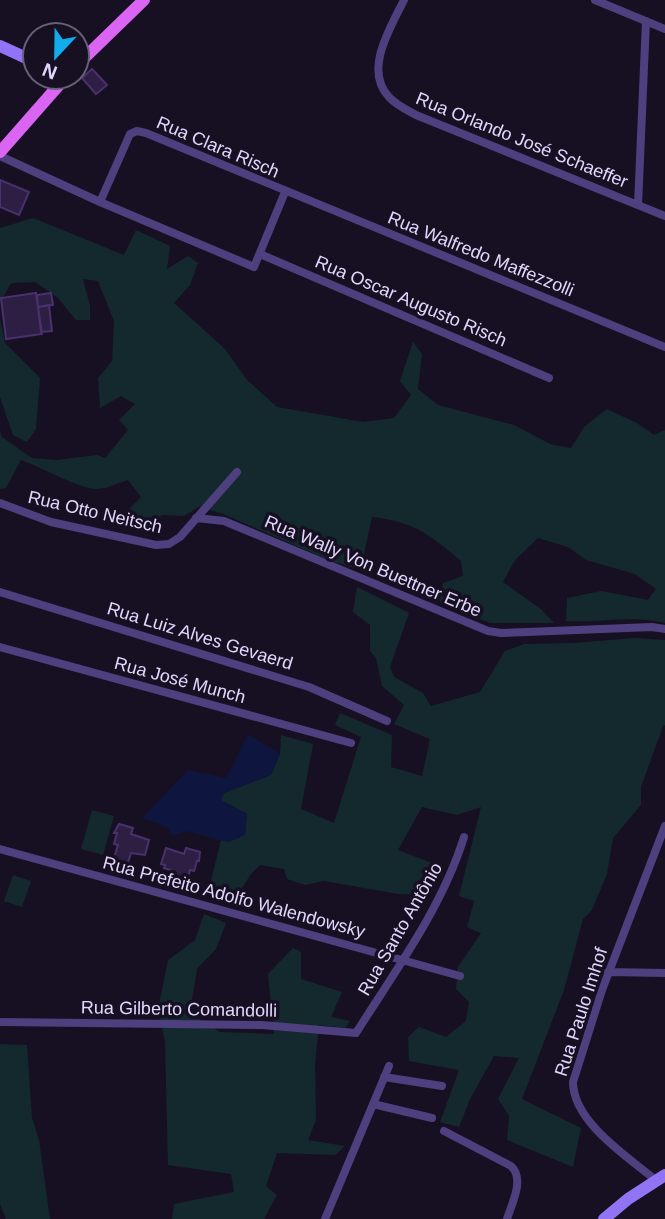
<svg xmlns="http://www.w3.org/2000/svg" width="665" height="1219" viewBox="0 0 665 1219" font-family="Helvetica,sans-serif">
<style>
.green{fill:#14292d}
.water{fill:#0e163f}
.building{fill:#2d1e43;stroke:#49316d;stroke-width:2}
.lines{fill:none;stroke-linecap:round;stroke-linejoin:round}
.street{stroke:#4e3f7f;stroke-width:8}
.secondary{stroke:#9174f4;stroke-width:12}
.primary{stroke:#da65f3;stroke-width:12}
.labels{text-anchor:middle;dominant-baseline:central;stroke-width:7;stroke-linejoin:round;paint-order:stroke}
.street-label{font-size:18px;fill:#e2d6fc;stroke:#171023}
</style>
<rect width="100%" height="100%" fill="#171023"/>
<path class="green" d="M33 218 124 255 136 230 170 246 167 269 188 256 198 263 190 285 174 303 225 349 247 380 277 407 363 422 394 418 411 395 400 381 413 342 422 354 418 389 438 405 514 425 550 444 571 448 585 426 607 409 637 423 654 435 665 430V623C634 615 599 623 566 621L567 598 601 591 648 600 656 589 635 574 586 560 568 547 538 538 515 560 503 582 542 610 554 623H490L440 602 443 583 463 576 461 561C429 534 415 522 372 517L364 554 374 574 331 561 221 513 199 507 184 516 162 515 144 529 119 519 141 497 128 480C118 483 104 490 95 489 76 487 41 467 21 460L6 488 0 489V431L2 437 32 458 57 460 97 455 105 458 128 430 119 420 135 404 121 396 100 408 98 378 112 361 114 321 98 281 83 279 90 306V320H76L57 297 35 282 11 283 0 303V228Z
M0 319 5 343 40 378 36 429 27 442 13 435 0 397Z
M357 587 409 613 390 667 394 677 423 693 431 706 480 692 505 651 524 644 575 643 635 638 665 640V725L663 726 641 787V805L613 838 607 874 592 910 583 919 564 990 522 1099 581 1128 573 1167 507 1140 509 1116 498 1099 519 1058 494 1056 470 1099 459 1127 440 1122 459 1070 409 1061 408 1037 419 1027 446 1037 466 1021 469 1002 456 989 458 967 481 933 467 927 474 901 459 896 481 807 457 815 422 807 398 850 445 868 430 895 398 894 324 881 305 885 287 879 284 869 260 865 251 874 236 897 209 889 221 840 228 842 245 835 247 814 221 800 224 793 271 775 280 754 281 735 313 744 301 809 334 823 361 737 335 725 340 713 392 735 391 767 422 776 430 739 394 724 404 705 382 686 376 658 370 651V625L353 612Z
M92 810 114 816 103 855 81 849Z
M13 875 31 881 22 907 4 901Z
M204 914 226 923 216 949 197 969 190 1013 220 1032 274 1034 268 974 293 948 301 952V979L342 992 331 1017 350 1021 345 1028 319 1025 315 1064 316 1120 308 1140 345 1146 335 1155 277 1153 266 1186 277 1195 264 1219H172L174 1204 234 1192 231 1174 168 1165 165 1042 158 1010 168 960 195 940Z
M0 1044 27 1045 32 1118 39 1140 50 1219H6L0 1204Z"/>
<path class="water" d="M248 734 280 754 271 775 224 793 221 800 247 814 245 835 228 842 186 831 173 836 167 827 142 818 188 770 226 778Z"/>
<path class="building" d="M92 69 107 85 96 94 82 78Z
M0 180 29 192 19 215 0 207Z
M36 293 42 334 6 339 1 298Z
M51 293 53 305 38 307 37 295Z
M49 305 52 331 41 332 38 307Z
M119 824 133 828 131 834 149 840 145 855 131 853 127 865 113 861 118 845 114 844 117 833H114Z
M166 848 184 854 186 848 200 852 199 861H197L194 871 190 870 185 886 170 882 173 871 164 868 165 865 161 864Z"/>
<g class="lines">
<path class="street" d="M404 0C391 27 363 70 389 97 396 105 407 110 416 115L665 216
M595 0 665 29
M0 156 100 202 254 267 285 192
M100 202 130 134 137 131 146 133 665 347
M638 205 646 21
M260 254 549 378
M0 503 51 522 156 545 169 544 180 537 237 472
M196 518 224 521 488 631 501 633 652 627 665 629
M0 592 309 687 387 721
M0 647 351 743
M0 849 460 976
M608 972 665 973
M0 1022 262 1025 356 1033C395 971 442 908 464 837
M384 1077 442 1086
M373 1104 432 1118
M444 1131 511 1166C525 1179 512 1203 507 1219
M657 1181C628 1157 573 1122 573 1082L602 990 665 826
M325 1219 389 1066"/>
<path class="secondary" d="M0 46 35 62
M604 1219 628 1199 665 1175"/>
<path class="primary" d="M77 65 144 0
M0 152 66 77"/>
</g>
<g class="labels">
<g class="street-label">
<text transform="translate(522 140) rotate(22)">Rua Orlando José Schaeffer</text>
<text transform="translate(218 147) rotate(23)">Rua Clara Risch</text>
<text transform="translate(481 254) rotate(22)">Rua Walfredo Maffezzolli</text>
<text transform="translate(411 301) rotate(23)">Rua Oscar Augusto Risch</text>
<text transform="translate(95 512) rotate(13)">Rua Otto Neitsch</text>
<text transform="translate(373 566) rotate(23)">Rua Wally Von Buettner Erbe</text>
<text transform="translate(200 636) rotate(17)">Rua Luiz Alves Gevaerd</text>
<text transform="translate(180 680) rotate(15)">Rua José Munch</text>
<text transform="translate(234 897) rotate(15)">Rua Prefeito Adolfo Walendowsky</text>
<text transform="translate(400 929) rotate(-60)">Rua Santo Antônio</text>
<text transform="translate(179 1009) rotate(1)">Rua Gilberto Comandolli</text>
<text transform="translate(581 1012) rotate(-72)">Rua Paulo Imhof</text>
</g>
</g>
<g transform="translate(56 56) rotate(202)"><circle r="33" fill="#171023" stroke="#685f7a" stroke-width="2"/>
<path d="M0-5L12 26L0 18L-12 26Z" fill="#12abec"/>
<text y="-10" font-size="19" font-weight="bold" text-anchor="middle" fill="#e2d6fc">N</text>
</g>
</svg>
